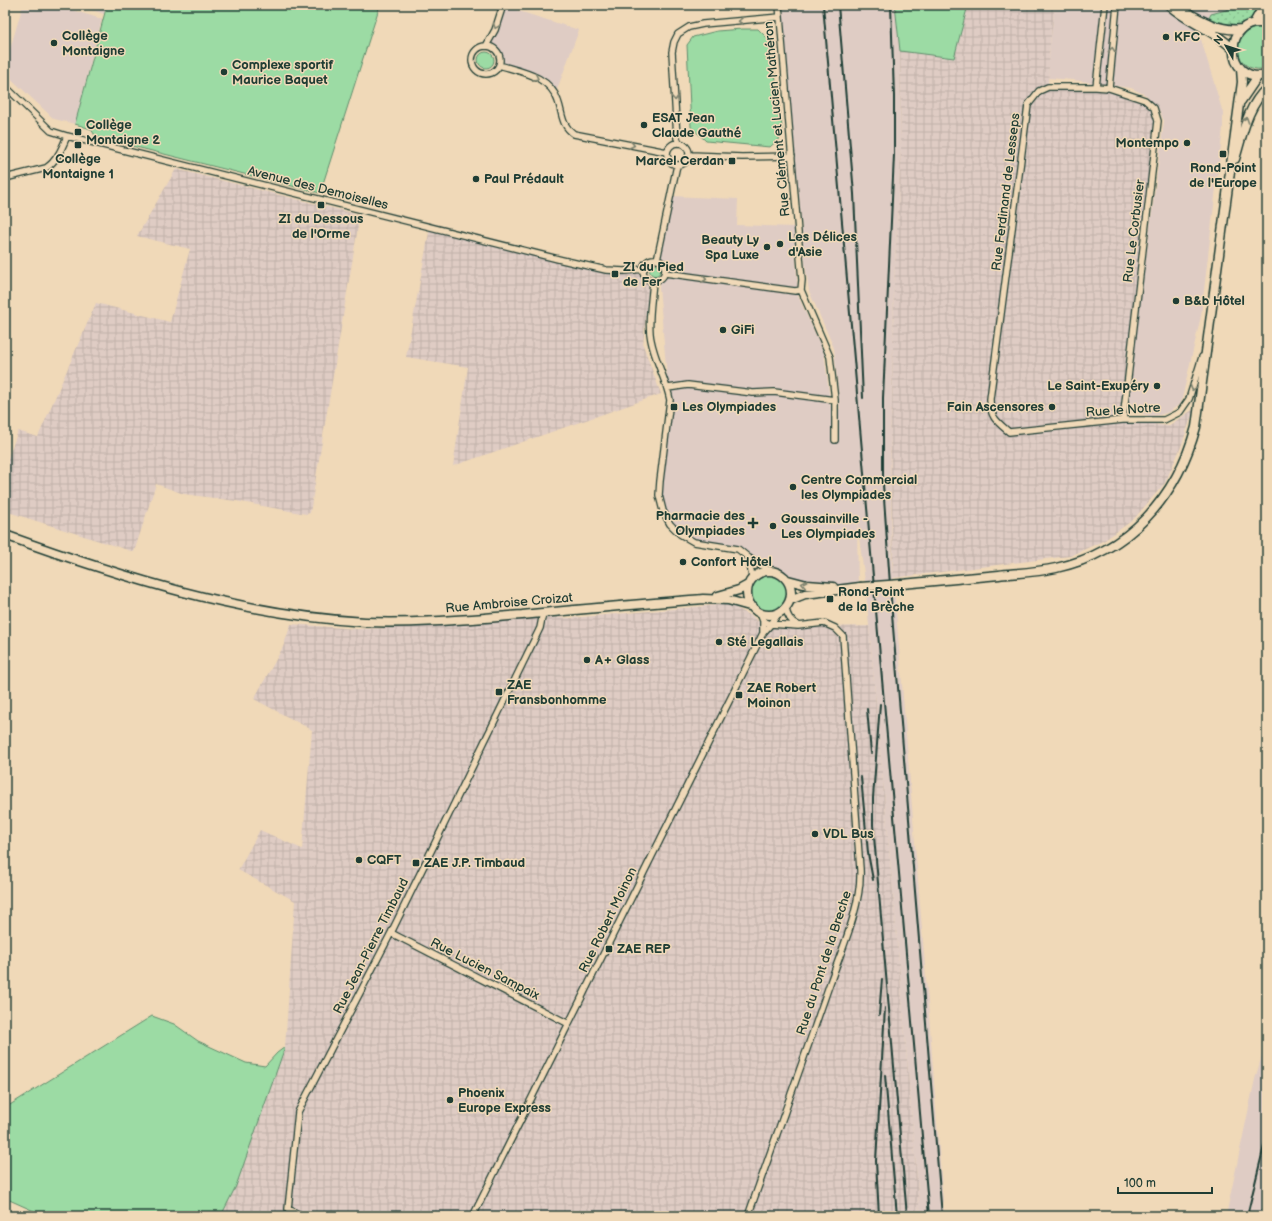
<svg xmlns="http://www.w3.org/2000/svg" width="1272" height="1221" viewBox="0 0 1272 1221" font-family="'Balsamiq Sans',sans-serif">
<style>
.built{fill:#dfccc4}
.industrial{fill:url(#industrial-grid)}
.grass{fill:#9cdba4;stroke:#5e8c6c}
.park{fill:url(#park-dots);stroke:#5e8c6c}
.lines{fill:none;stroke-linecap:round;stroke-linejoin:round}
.street-casing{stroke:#1f3d34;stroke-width:8}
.secondary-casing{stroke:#1f3d34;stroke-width:11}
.street{stroke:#f0d9b8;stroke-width:5.5}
.secondary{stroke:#f0d9b8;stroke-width:8}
.rail{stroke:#1f3d34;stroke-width:2}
.secondary-bridge-casing{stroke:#1f3d34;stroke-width:11;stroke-linecap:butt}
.secondary-bridge{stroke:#f0d9b8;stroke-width:8}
.oneway{stroke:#7d836f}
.poi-dot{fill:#1f3d34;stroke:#f0d9b8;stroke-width:1.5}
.labels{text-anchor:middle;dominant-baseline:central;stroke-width:3;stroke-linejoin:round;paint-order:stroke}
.poi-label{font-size:13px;font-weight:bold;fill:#1f3d34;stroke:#f0d9b8;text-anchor:start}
.street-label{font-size:13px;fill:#1f3d34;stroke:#f0d9b8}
</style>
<defs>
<pattern id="industrial-grid" width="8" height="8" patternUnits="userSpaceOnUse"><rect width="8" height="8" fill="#dfccc4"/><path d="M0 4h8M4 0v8" fill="none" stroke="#bfb0a9"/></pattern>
<pattern id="park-dots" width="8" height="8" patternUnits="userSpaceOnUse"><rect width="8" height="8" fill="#9cdba4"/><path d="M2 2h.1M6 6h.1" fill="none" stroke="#86bd8e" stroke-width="1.8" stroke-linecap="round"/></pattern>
</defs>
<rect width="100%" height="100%" fill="#f0d9b8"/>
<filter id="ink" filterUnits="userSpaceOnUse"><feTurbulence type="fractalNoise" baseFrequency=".025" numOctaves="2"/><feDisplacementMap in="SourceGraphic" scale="8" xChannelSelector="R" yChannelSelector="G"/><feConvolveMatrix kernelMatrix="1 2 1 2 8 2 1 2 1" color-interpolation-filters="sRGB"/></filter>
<g filter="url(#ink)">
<path class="built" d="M23 5H55L102 19 75 124 54 119 5 73V66Z
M77 5H107L104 14Z
M782 5H895L900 51 901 150 894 284 892 407 890 432 892 562 929 1015 944 1216H920L895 915 865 581 857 523 858 587 848 588 788 580 776 571 769 570 738 549 694 542 670 524 659 496 665 435 668 388 659 287 665 270 663 263 657 260 671 196 738 199 737 225 794 227 798 296 824 353 831 408 840 409 834 348 809 291 805 263Z
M1055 5H1245L1211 14 1200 36 1223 113V128L1201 316 1181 403 1169 412 1160 415 1150 416 1139 413 1133 409 1127 402 1164 121 1159 110 1146 95 1131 88 1073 80 1048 78 1050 44Z
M503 6 579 30 555 95 547 84 499 65 500 56 498 52 490 47 486 46Z
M1267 1039V1216H1226L1255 1079Z"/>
<path class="industrial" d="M968 5H1055L1050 44 1048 87H1096L1145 100 1157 116 1123 420 1168 426 1194 409 1181 447 1165 483 1133 520 1105 540 1070 556 893 578 890 432 892 407 894 284 901 150 900 51 954 58Z
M176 169 360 215 310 513 306 514 236 501 184 494 156 484 134 552 5 511V466L18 431 38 437 96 303 170 322 190 249 137 236Z
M430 227 606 270 644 269V275L649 280 643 345 661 394 453 466 468 367 406 357Z
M728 604 752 616 756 620 773 628 869 626 895 915 920 1216H221L236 1186 285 1047 295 901 238 870 260 830 302 849 312 730 254 699 283 647 291 624 356 629 391 628 545 617 571 618Z"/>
<path class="grass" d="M107 5H380L320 193 96 137 91 129 75 124Z
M895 5H968L954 58 900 51Z
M1261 27 1267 29V68C1234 77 1226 30 1261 27Z
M742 29H758L771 42 783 135 770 147 706 141 691 127 687 45 693 37 717 31Z
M478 60a8 8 0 1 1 16 0a8 8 0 1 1-16 0Z
M649.5 270a5.5 5.5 0 1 1 11 0a5.5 5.5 0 1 1-11 0Z
M751 593a19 19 0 1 1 38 0a19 19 0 1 1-38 0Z
M152 1016 174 1024 198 1041 246 1063 265 1066 277 1053 285 1047 236 1186 221 1216H45L5 1198V1108Z"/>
<path class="park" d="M1245 5H1263L1259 15 1242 29 1207 22 1211 14Z"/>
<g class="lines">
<defs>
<path id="street" d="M779 5 802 280 801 290 830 357 835 400V440
M472 60a14 14 0 1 1 28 0a14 14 0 1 1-28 0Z
M486 46 495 30 503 5
M499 65C522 72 550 76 558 101 563 115 561 125 574 134L667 152
M5 86 51 131 67 136 562 260 606 270 624 271 644 269
M1096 87 1105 5
M1109 88 1117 5
M667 154a11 11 0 1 1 22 0a11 11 0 1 1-22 0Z
M679 143 677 138 672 52 674 42 678 34 689 27 703 24 780 17
M690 155 742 157 792 156
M5 178 46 168C57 161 62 148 67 136
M643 270a11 11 0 1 1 22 0a11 11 0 1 1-22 0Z
M657 260 677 165
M665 273 795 291 801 290
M653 280C652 299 647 323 651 340 655 361 666 379 670 400L660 481 659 495 663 511 670 524 680 534 694 542 738 549 749 558 769 570
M668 388 688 385 753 393 774 392 835 400
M1123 420 1158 121 1154 108 1145 100 1109 88 1096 87H1048L1039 91 1028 105 990 399C990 417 996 421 1009 432L1123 420H1164L1180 412 1189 399 1202 357
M749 558 752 578
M786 608C787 616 790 621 798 625
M760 613 763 621V633
M391 933 569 1024
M303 1216 288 1209 298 1112 391 933 540 628 543 613
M473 1216 763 633 771 624 779 613
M748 1216C775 1139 803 1061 830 983 842 949 862 905 860 869L843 636 835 628 824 623 798 626 771 624 763 621"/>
<path id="secondary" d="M1169 5C1188 23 1215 30 1233 49
M1176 6C1197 18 1218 32 1242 29
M1254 23 1264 5
M1267 24C1222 14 1223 85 1267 75
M1241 101 1258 76
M1235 159C1243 133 1247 107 1267 88
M5 535C121 577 241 615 365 622 417 624 470 619 522 615 582 609 643 604 703 599L728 600 753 607
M747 593a22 22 0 1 1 44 0a22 22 0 1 1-44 0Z
M788 580 807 585 833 587
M902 584C935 581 967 578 999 575 1018 573 1038 572 1056 568 1129 552 1177 497 1196 427L1242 82 1241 69
M718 596 739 590 748 585
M790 600 805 594 860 587"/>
</defs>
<use href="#street" class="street-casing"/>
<use href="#secondary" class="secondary-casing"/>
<use href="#street" class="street"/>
<use href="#secondary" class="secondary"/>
<path class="rail" d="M823 5 929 1216
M838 5 854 194 863 398
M891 5 894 96V155L883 398V484L893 627 942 1216
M880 704 873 798V825L907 1216
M867 709 871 753
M861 777 868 853 873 880
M879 1015 882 979
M885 1075 897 1216
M879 1216 876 1161 885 1008
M1247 1216 1267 1134"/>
<defs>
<path id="secondary-bridge" d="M860 587 902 584"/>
</defs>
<use href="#secondary-bridge" class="secondary-bridge-casing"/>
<use href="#secondary-bridge" class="secondary-bridge"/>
</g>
<defs><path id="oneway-chevron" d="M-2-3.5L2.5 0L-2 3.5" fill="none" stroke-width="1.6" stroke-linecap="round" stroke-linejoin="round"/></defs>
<g class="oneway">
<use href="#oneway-chevron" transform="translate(741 21) rotate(175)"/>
<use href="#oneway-chevron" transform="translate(496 26) rotate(110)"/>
<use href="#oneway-chevron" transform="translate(1112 50) rotate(-84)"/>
<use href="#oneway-chevron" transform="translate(536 78) rotate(26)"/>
<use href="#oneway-chevron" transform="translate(675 98) rotate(86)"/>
<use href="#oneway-chevron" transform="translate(1246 120) rotate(-71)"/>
<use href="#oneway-chevron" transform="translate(632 145) rotate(11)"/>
<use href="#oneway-chevron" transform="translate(704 279) rotate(8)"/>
<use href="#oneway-chevron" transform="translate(1193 388) rotate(107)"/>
<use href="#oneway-chevron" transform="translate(804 584) rotate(-168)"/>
</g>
</g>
<g class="poi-dot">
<circle cx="1166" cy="37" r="4"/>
<circle cx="54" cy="43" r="4"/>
<circle cx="224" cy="72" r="4"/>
<circle cx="644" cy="125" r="4"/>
<rect x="74" y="128" width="8" height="8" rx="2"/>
<circle cx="1187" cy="143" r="4"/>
<rect x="74" y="141" width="8" height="8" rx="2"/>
<rect x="1219" y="150" width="8" height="8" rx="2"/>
<rect x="728" y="157" width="8" height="8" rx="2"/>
<circle cx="476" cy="179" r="4"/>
<rect x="317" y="201" width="8" height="8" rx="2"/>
<circle cx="780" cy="244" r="4"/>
<circle cx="767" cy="247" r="4"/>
<rect x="611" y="270" width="8" height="8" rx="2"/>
<circle cx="1176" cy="301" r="4"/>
<circle cx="723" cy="330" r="4"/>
<circle cx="1157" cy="386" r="4"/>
<rect x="670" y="403" width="8" height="8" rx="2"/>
<circle cx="1052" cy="407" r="4"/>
<circle cx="793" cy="487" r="4"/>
<path d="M751 517h4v4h4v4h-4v4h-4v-4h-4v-4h4z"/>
<circle cx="773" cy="526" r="4"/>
<circle cx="683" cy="562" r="4"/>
<rect x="826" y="595" width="8" height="8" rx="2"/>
<circle cx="719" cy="642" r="4"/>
<circle cx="587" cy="660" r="4"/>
<rect x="495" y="688" width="8" height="8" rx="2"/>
<rect x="735" y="691" width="8" height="8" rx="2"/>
<circle cx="815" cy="834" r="4"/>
<circle cx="359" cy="860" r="4"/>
<rect x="412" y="859" width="8" height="8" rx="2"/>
<rect x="605" y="945" width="8" height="8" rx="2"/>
<circle cx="450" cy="1100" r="4"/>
</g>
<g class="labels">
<g class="poi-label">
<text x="62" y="36">Collège<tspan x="62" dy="15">Montaigne</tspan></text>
<text x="1174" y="37">KFC</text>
<text x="232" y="65">Complexe sportif<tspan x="232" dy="15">Maurice Baquet</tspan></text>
<text x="652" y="118">ESAT Jean<tspan x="652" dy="15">Claude Gauthé</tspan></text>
<text x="86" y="125">Collège<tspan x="86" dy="15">Montaigne 2</tspan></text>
<text x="1179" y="143" text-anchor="end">Montempo</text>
<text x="78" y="159" text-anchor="middle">Collège<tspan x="78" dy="15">Montaigne 1</tspan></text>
<text x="724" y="161" text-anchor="end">Marcel Cerdan</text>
<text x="1223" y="168" text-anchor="middle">Rond-Point<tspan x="1223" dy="15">de l'Europe</tspan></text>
<text x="484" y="179">Paul Prédault</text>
<text x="321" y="219" text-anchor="middle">ZI du Dessous<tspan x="321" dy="15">de l'Orme</tspan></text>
<text x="788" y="237">Les Délices<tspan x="788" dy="15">d'Asie</tspan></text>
<text x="759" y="240" text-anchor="end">Beauty Ly<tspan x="759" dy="15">Spa Luxe</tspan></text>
<text x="623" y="267">ZI du Pied<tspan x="623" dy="15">de Fer</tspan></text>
<text x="1184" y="301">B&amp;b Hôtel</text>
<text x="731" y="330">GiFi</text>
<text x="1149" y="386" text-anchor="end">Le Saint-Exupéry</text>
<text x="682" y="407">Les Olympiades</text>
<text x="1044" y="407" text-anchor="end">Fain Ascensores</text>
<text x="801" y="480">Centre Commercial<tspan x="801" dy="15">les Olympiades</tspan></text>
<text x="745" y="516" text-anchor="end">Pharmacie des<tspan x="745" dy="15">Olympiades</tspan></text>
<text x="781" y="519">Goussainville -<tspan x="781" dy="15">Les Olympiades</tspan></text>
<text x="691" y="562">Confort Hôtel</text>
<text x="838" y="592">Rond-Point<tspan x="838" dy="15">de la Brèche</tspan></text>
<text x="727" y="642">Sté Legallais</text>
<text x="595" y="660">A+ Glass</text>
<text x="507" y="685">ZAE<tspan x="507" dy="15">Fransbonhomme</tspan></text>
<text x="747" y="688">ZAE Robert<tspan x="747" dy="15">Moinon</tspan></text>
<text x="823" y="834">VDL Bus</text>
<text x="367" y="860">CQFT</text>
<text x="424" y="863">ZAE J.P. Timbaud</text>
<text x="617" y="949">ZAE REP</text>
<text x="458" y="1093">Phoenix<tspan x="458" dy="15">Europe Express</tspan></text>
</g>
<g class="street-label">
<text transform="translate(777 119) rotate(-95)">Rue Clément et Lucien Mathéron</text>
<text transform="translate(318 188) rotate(14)">Avenue des Demoiselles</text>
<text transform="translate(1006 192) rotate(-83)">Rue Ferdinand de Lesseps</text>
<text transform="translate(1134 231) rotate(-83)">Rue Le Corbusier</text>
<text transform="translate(1123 410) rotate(-4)">Rue le Notre</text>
<text transform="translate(509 603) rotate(-5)">Rue Ambroise Croizat</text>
<text transform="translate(608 920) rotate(-64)">Rue Robert Moinon</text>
<text transform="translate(371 946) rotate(-63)">Rue Jean-Pierre Timbaud</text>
<text transform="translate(824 963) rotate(-72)">Rue du Pont de la Breche</text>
<text transform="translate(485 969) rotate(27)">Rue Lucien Sampaix</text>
</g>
</g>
<rect width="1272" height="1221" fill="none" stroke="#f0d9b8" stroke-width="20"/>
<rect x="10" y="10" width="1252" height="1201" fill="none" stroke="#1f3d34" stroke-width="1.5" filter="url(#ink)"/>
<g transform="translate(1226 46) rotate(309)" stroke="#f0d9b8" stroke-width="3" paint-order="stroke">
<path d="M0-3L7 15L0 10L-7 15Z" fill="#1f3d34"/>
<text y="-6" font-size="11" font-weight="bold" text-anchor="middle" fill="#1f3d34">N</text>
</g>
<path d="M1118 1187v6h94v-6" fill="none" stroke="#1f3d34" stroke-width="2"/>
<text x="1124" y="1187" font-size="12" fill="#1f3d34" stroke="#f0d9b8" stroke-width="3" paint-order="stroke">100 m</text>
</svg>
